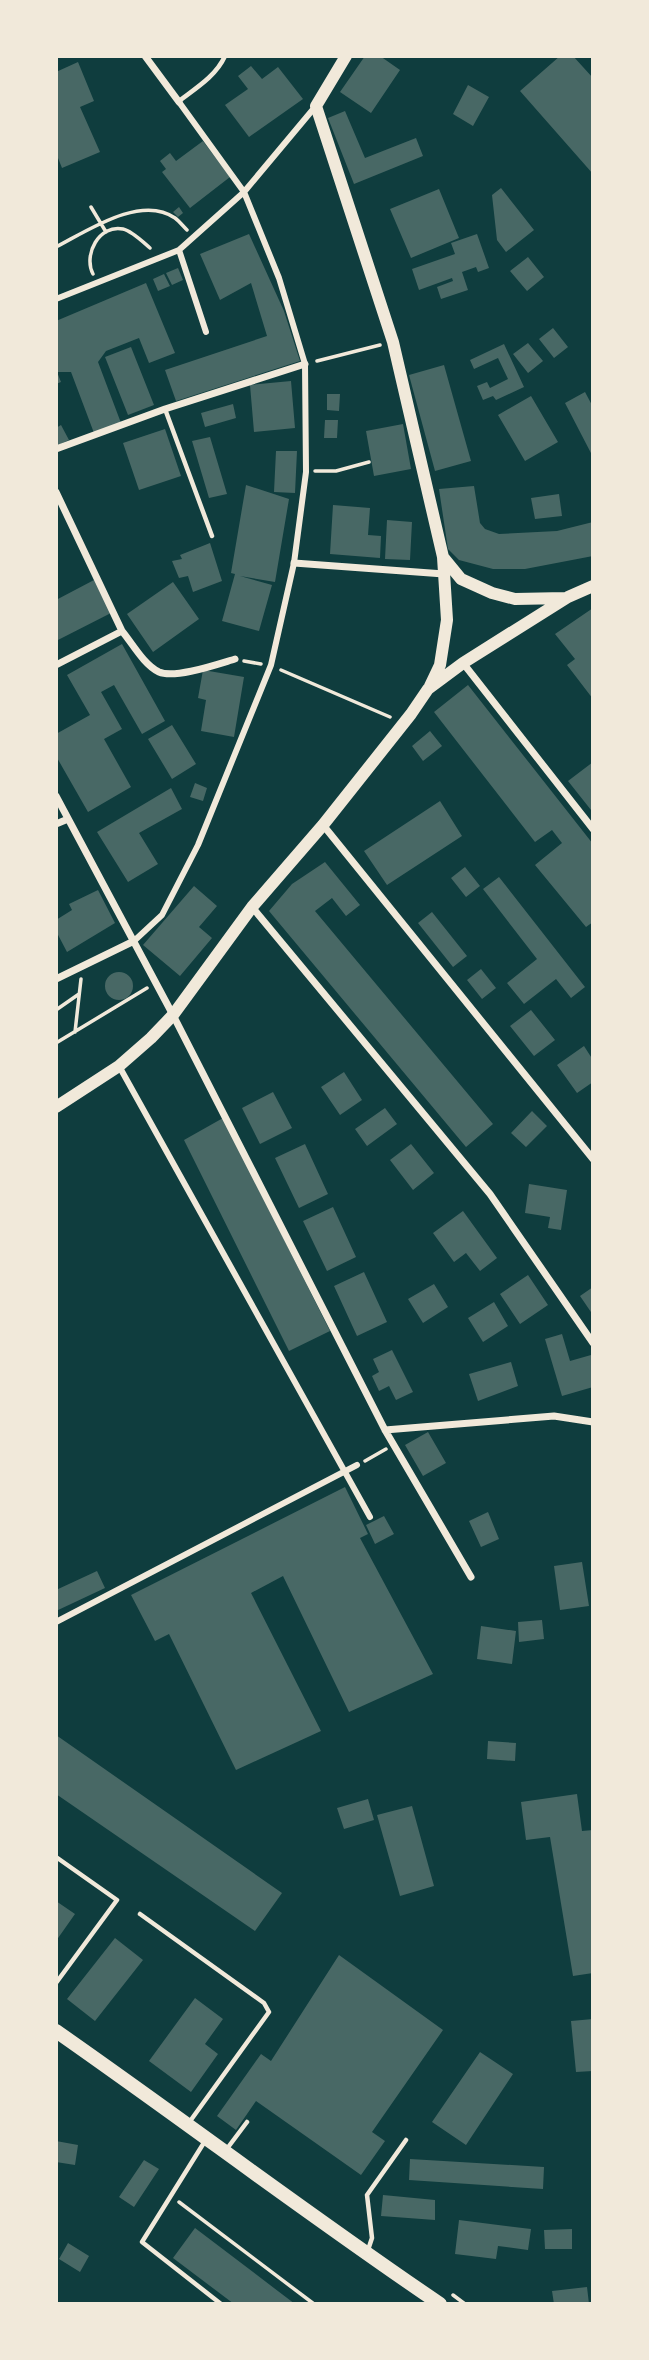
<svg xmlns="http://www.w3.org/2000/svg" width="649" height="2360" viewBox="0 0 649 2360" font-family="Overpass,sans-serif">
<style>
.building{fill:#486865}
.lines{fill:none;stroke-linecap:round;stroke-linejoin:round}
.path{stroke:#f1e9da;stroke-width:3.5}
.service{stroke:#f1e9da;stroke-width:4.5}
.pedestrian{stroke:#f1e9da;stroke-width:6}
.minor{stroke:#f1e9da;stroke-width:7}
.tertiary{stroke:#f1e9da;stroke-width:12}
.secondary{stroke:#f1e9da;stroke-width:14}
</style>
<rect width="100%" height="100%" fill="#0f3d3e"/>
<path class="building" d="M365 56H380L400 70 371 113 340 92Z
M560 56H573L593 78V174L520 91Z
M78 62 94 101 80 107 100 152 62 168 56 153V72Z
M251 66 262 79 278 67 303 99 249 137 225 105 248 89 238 76Z
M468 85 489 97 473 126 453 114Z
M345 111 365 158 416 138 423 156 354 184 328 118Z
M203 141 230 177 190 208 162 172 166 169 160 161 170 153 176 161Z
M501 188 534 230 506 252 497 240 492 195Z
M439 189 459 238 411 258 390 209Z
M179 207 183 213 178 217 173 212Z
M249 234 284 311 300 361 176 401 165 370 267 336 251 283 220 300 200 254Z
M477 234 489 268 478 272 476 267 462 272 468 290 441 299 437 287 453 281 452 278 419 290 412 269 455 254 451 243Z
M528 257 544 277 527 291 510 271Z
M178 268 183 280 172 285 166 273Z
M164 274 170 286 158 291 153 279Z
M146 283 175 353 149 363 139 338 106 351 98 362 121 423 94 433 71 372H57L61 382 56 384V321Z
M553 328 568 347 554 358 539 339Z
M528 343 543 361 528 373 513 354Z
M504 344 524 387 496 400 493 396 483 400 477 386 487 382 490 388 508 379 498 358 474 369 470 360Z
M131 347 154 405 128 415 105 357Z
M444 365 471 461 435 471 409 375Z
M291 381 295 428 254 432 250 385Z
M585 392 593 407V457L565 403Z
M327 394H340L339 411 327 410Z
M531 396 558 442 525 461 498 415Z
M233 404 236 418 205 427 201 413Z
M325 420H338L337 438H324Z
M403 424 411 469 374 476 366 431Z
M61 425 69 440 56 446V428Z
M165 429 181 476 139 490 123 443Z
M210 437 227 494 209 498 192 441Z
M276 451H297L295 493 274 492Z
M246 485 289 499 275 582 240 576 272 585 259 631 222 621 235 574 231 573Z
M474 486 480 523 485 529 499 534 557 531 593 522V556L525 569H493L459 560 448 549 439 489Z
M559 494 562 516 535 519 531 498Z
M333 505 370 508 368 535 381 536 380 558 330 554Z
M387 520 412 522 410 560 385 559Z
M210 543 222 581 193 592 188 576 179 578 172 561 182 559 180 555Z
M94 580 111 613 56 641V600Z
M173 582 199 619 153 652 127 614Z
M593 608V699L567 665 575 659 555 634Z
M122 644 165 721 142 734 114 685 101 692 122 729 104 739 131 787 88 812 56 756V734L90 715 67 675Z
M203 670 244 677 234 737 201 731 206 700 198 698Z
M468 685 593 844V922L586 927 535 865 562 843 552 830 535 842 434 712Z
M172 725 196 764 172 779 148 739Z
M430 731 442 746 423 761 412 746Z
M593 762V808L591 810 568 781Z
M195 783 207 788 203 801 190 797Z
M171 788 182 809 139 833 158 864 128 882 97 832Z
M440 801 462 836 387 885 364 851Z
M325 862 360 905 346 916 332 898 315 911 493 1124 466 1147 269 911 292 884Z
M465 867 480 886 466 897 451 878Z
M499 877 585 987 571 998 556 979 524 1004 507 983 537 959 483 889Z
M194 886 217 906 199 927 212 938 180 976 143 945Z
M98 890 115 923 67 952 56 931V920L72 910 69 904Z
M432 912 467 956 453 967 418 923Z
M481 969 496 988 482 999 467 980Z
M105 986a14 14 0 1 1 28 0a14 14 0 1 1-28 0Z
M531 1010 555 1040 534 1056 510 1026Z
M584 1046 593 1060V1082L577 1093 557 1065Z
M344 1072 362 1100 340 1115 321 1087Z
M273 1092 292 1128 260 1144 242 1108Z
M385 1108 397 1124 367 1146 355 1129Z
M532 1111 547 1126 526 1147 511 1133Z
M223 1118 330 1331 289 1351 184 1140Z
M305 1144 328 1194 299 1208 275 1158Z
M411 1144 434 1173 413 1190 390 1160Z
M529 1184 567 1190 561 1230 548 1228 550 1217 525 1213Z
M333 1207 356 1257 327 1271 303 1221Z
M463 1211 497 1258 480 1271 466 1253 454 1262 433 1233Z
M364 1272 387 1322 357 1336 334 1286Z
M528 1275 548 1305 520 1324 500 1294Z
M434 1284 448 1307 423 1323 408 1299Z
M593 1287V1315L580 1296Z
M494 1302 508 1326 483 1342 468 1318Z
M562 1334 570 1361 591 1355 593 1362V1387L562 1396 545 1339Z
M392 1350 413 1392 396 1400 389 1386 379 1391 372 1376 379 1372 373 1359Z
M511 1362 518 1386 478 1401 469 1374Z
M428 1432 446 1463 423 1476 405 1445Z
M345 1487 368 1534 360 1538 433 1674 349 1712 283 1576 251 1593 321 1731 236 1770 169 1634 155 1641 131 1595Z
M488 1512 499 1539 481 1547 469 1521Z
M384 1516 394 1534 375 1544 366 1525Z
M582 1562 589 1606 560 1610 554 1566Z
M97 1571 105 1588 56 1611V1590Z
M542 1620 544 1639 519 1642 518 1622Z
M481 1626 516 1631 512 1664 477 1659Z
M56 1735 282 1893 255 1931 56 1794Z
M488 1741 516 1743 515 1761 487 1759Z
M577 1794 582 1831 593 1830V1973L573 1976 550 1837 526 1840 521 1802Z
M368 1799 374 1820 344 1829 337 1808Z
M412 1806 434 1886 400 1896 377 1815Z
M56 1901 75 1914 56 1941Z
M115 1938 143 1960 95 2021 67 1999Z
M339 1955 443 2030 372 2132 385 2141 361 2175 256 2101 236 2130 217 2116 261 2054 271 2061Z
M195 1998 223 2019 205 2044 218 2054 191 2092 149 2061Z
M593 2019V2071L576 2072 571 2021Z
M480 2052 513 2074 466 2145 432 2122Z
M56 2141 78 2145 75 2165 56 2162Z
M410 2159 544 2167 543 2189 409 2180Z
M144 2160 159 2169 134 2207 119 2197Z
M383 2195 435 2200V2220L381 2216Z
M459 2220 531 2229 528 2250 498 2246 496 2259 455 2254Z
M195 2228 295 2304H234L173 2258Z
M572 2229V2249H545L544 2230Z
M68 2243 89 2256 80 2272 59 2259Z
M587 2287 589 2304H554L552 2291Z"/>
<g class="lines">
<path class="path" d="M91 207 106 232
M56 247C87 231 141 194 175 218 179 221 183 226 187 230
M93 274C83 255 99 224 123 229 132 231 143 242 150 248
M317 361 380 345
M315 471H336L369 462
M244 661 261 664
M281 670 390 717
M56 1010 79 994
M75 1032 81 979
M56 1043 147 988
M365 1461 386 1449
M179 2202 314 2304
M453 2295 465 2304"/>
<path class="service" d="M179 101C196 88 216 76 225 56
M165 409 212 536
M56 1857 117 1900 56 1983
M140 1914 264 2003 269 2012 188 2124
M205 2141 142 2242 221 2304
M226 2150 247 2122
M368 2250 372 2238 367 2195 406 2140"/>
<path class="pedestrian" d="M179 250 206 332
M56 299 179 250 244 192 315 107
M134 941 162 915 198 845 271 665 294 563 306 472 305 364 279 278 244 192 179 102
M119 1066 370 1517
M56 1622 357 1465"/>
<path class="minor" d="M145 56 179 102
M56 449 165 409 305 364
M56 492 122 631
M294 563 444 574
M463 663 593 829
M56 665 122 631C132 643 144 665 159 672 175 679 218 664 235 659
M56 796 173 1015 385 1430 471 1577
M56 824 68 819
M323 825 593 1159
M252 907 490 1194 593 1343
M56 979 134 941
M385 1430 554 1416 593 1422"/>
<path class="tertiary" d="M346 56 316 106 393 342 443 557 447 620 440 665 430 686
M443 557 461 579 492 593 515 599 565 598
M56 1107 119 1066 151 1038 173 1015 252 907 323 825 411 714 428 689 463 663 568 597 593 586"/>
<path class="secondary" d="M56 2031C185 2121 310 2216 440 2304"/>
</g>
<rect width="649" height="2360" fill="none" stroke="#f1e9da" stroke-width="116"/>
</svg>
